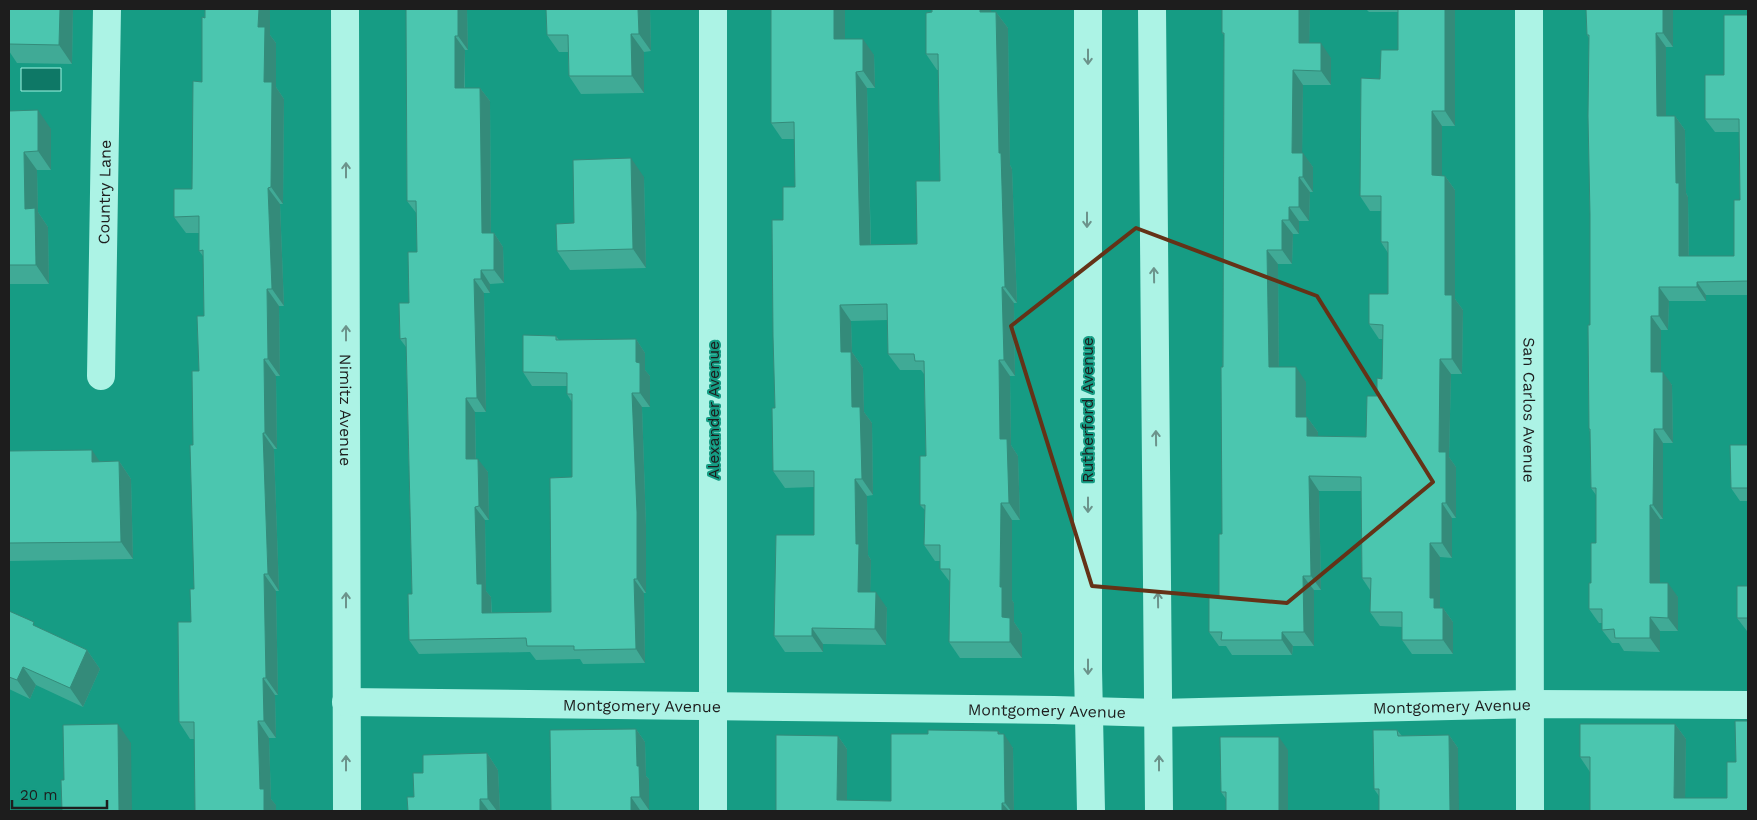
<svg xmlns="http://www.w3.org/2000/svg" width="1757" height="820" viewBox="0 0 1757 820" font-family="'Work Sans',sans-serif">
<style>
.water{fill:#0e7866;stroke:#9ef5e3}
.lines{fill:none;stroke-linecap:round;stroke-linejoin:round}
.minor{stroke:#acf3e5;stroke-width:28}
.wall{fill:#40aa96}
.shaded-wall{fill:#348b7a}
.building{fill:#4bc6af;stroke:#348b7a}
.oneway{stroke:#6c938b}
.marked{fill:none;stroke:#643217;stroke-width:4;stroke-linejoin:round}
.labels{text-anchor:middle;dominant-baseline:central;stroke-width:4;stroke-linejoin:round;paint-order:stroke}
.street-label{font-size:16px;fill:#1d1d1d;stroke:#169c84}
</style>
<rect width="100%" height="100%" fill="#169c84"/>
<path class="water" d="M21 68H61V91H21Z"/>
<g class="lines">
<g class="minor">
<path id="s1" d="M345 9 347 811"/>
<path d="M713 9V811"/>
<path d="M1088 9V669L1091 811"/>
<path d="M1152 9 1159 811"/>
<path id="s2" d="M1529 9 1530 811"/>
<path id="s3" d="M101 376 107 9"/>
<path id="s4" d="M346 702 1054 710 1159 713 1531 704 1748 705"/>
</g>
</g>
<path class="wall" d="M9 9H73L72 64 17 63 9 51Z
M205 9H270V35L276 43V87L284 99 283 204H280L284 306H279L280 376H276L277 449H274L279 591H276L278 695H275L276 738H269L271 799 276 805 194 739H190L179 722 191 622 194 589 193 445 199 371 204 316 203 256 199 251V233H186L174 217 192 189 202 82Z
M406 9H467L468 50H465V88H480L490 101 491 233H494L503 247 504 283 490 284V293H484L486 412H475L476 459 488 472 489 520H485L486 591 491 597 492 613 551 612 572 477V402L567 394V386H532L523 372 556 336 559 340 636 339 645 353V370L650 376V407H642L646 526V593H644L645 663 583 664 580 659 536 660 530 652 419 654 409 640 412 594 406 347 400 339 409 303 417 252V214L407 201Z
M650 9 651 51 644 52V93L581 94 569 76 568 52H559L547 35Z
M845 9V39L874 55 875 88H867L871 245 917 244 940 181 938 70H937L926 54 932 9H991V12H996L1008 28 1010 165 1012 169 1017 303H1014L1015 376H1010L1011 445 1018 456 1020 520H1012V600L1014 603V622L1022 634V658H960L949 642 950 582 940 569V561H935L924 545 925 510 920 505 926 456 924 374 921 370H900L888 354V320L851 321 852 352 863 368 864 412 872 423 873 495 867 496 868 555 871 560 870 592 887 608 886 645 823 644V652H785L774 636 814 535V487L785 488 773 471 775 408 783 220 795 187V139H782L771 123Z
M1222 9H1310L1309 43 1331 58V85H1303L1302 153 1313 167V192H1310L1309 221H1299V234H1293L1292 264H1278L1279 367 1306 382V417H1307L1318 432V436L1366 437 1382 379 1383 339H1379L1369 324 1388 294V253L1381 242V211H1370L1360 196 1380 79 1398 50V12H1369L1366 9H1455V126H1442V176H1445L1455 190V299L1463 310 1462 374H1451L1449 457 1456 467V518H1452V558L1440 557V607L1441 608H1443L1453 622V654H1412L1402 640V627L1380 626 1370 612V590L1362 578 1361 491H1319L1321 590H1314V646H1293L1292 655H1232L1226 646H1219L1209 632 1219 597 1222 534 1224 35 1222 33Z
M1586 9H1739V10H1673V47H1666V116H1675L1685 130 1686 193 1688 197 1689 256H1734L1740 200 1739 132H1715L1705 119 1724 75 1748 15V295H1706V301H1669L1668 330H1661V372L1672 385 1673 443H1663V519H1660V583L1678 597V631H1660V652L1624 651 1619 643H1612L1602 630V623H1599L1589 609 1591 583 1596 543V495L1591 488 1590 432 1589 429 1590 325V215L1589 38 1587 35Z
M9 111 51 129V170H37L38 212 48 227 49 284H9Z
M644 177 646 268 570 270 557 251Z
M1748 445V501H1740L1731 488Z
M9 451 100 462 119 461 131 479 133 559 9 561Z
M1748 586V631H1747L1737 618Z
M9 611 37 627 87 650 100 669 83 707 36 685 30 699 9 689Z
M1675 724 1686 739 1685 798H1727L1736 762 1748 811H1590V772L1580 757Z
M636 729 645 742 646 776 649 779V810H640V811H551Z
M1397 730 1402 736 1449 735 1458 748 1379 796 1374 789Z
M998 731 1013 748 1014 811H776L838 736 847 749V800L891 801 928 734Z
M1288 750 1226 799 1221 792Z
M487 753 498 770 500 811H408L423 773Z"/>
<path class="shaded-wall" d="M60 9H73L72 64 59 45Z
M259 9H270V35L276 43V87L284 99 283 204 271 187 258 27Z
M458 9H467L468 50 458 36Z
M638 9H650L651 51 639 34Z
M834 9H845V55L834 39Z
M980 9H991V28L980 12Z
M1299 9H1310L1309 58 1299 43Z
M1445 9H1455V126L1445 111Z
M1663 9H1672L1673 10V47L1663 33Z
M996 12 1008 28 1010 165 1012 169 1017 303 1005 287 999 153Z
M1656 33 1666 47V130L1657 116Z
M631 34 644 52V93L632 76Z
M455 36 465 50 464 101 455 88Z
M863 39 874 55 875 88 863 71Z
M1321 43 1331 58V85L1321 71Z
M1293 70 1303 85 1302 167 1292 153Z
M856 72 867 88 871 261 860 245Z
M480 88 490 101 491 247 482 233Z
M38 110 51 129V170L38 151Z
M1432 111 1442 126V190L1432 175Z
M1675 116 1685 130 1686 193 1688 197 1689 270 1679 256 1676 183Z
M24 152 37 170 38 212 48 227 49 284 36 265 25 209Z
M1303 153 1313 167V192L1303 177Z
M631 158 644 177 646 268 633 249Z
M1445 176 1455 190V299L1463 310 1462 374 1452 359 1445 295Z
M1299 177 1310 192 1309 221 1299 207Z
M268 188 280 204 284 306 272 289Z
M1289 207 1299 221V234L1289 220Z
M1282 220 1293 234 1292 264 1282 250Z
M494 233 503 247 504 283 494 270Z
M1267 250 1278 264 1279 382 1269 367Z
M481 270 490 284V293L481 279Z
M474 279 484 293 486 412 477 398Z
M1697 282 1706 295V301L1697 287Z
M1002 287 1014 303 1015 376 1004 360Z
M1659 287 1669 301 1668 330 1659 316Z
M267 289 279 306 280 376 268 359Z
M840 305 851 321 852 352 863 368 864 412 872 423 873 495 862 479 841 352Z
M1651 316 1661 330V385L1651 372Z
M636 339 645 353V370L650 376V407L640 393 636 362Z
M264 359 276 376 277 449 265 433Z
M1440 359 1451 374 1449 457 1456 467V518L1446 503 1439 452Z
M999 360 1010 376 1011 445 1018 456 1020 520 1009 503 1000 439Z
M1296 367 1306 382V432L1296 417Z
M1663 372 1672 385 1673 443 1663 429Z
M632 393 642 407 646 526V593L637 579Z
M466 398 475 412 476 473 466 459Z
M1307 417 1318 432V451L1307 436Z
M1654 429 1663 443V519L1653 505Z
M263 433 274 449 279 591 268 574Z
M92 450 104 468 92 462Z
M478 459 488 472 489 520 479 506Z
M119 461 131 479 133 559 121 542Z
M1309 476 1319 491 1321 590 1311 576Z
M855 479 867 496 868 555 871 560 870 608 858 592 856 544Z
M1001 503 1012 520V600L1014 603V622L1022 634V658L1010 642 1002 617 1000 587Z
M1442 503 1452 518V558L1442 543Z
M1650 505 1660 519V597L1650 583Z
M475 507 485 520 486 591 491 597 492 626 482 613 477 584Z
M1430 543 1440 557V607L1443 611V608L1453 622V654L1443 640 1434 608 1430 598Z
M264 574 276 591 278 695 266 678Z
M1303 576 1314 590V646L1304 632Z
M634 579 644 593 645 663 636 649Z
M1668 583 1678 597V631L1668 618Z
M876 592 887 608 886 645 875 629Z
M1650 617 1660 631V652L1650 638Z
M812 628 823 644V652L812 636Z
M1282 632 1293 646 1292 655 1282 640Z
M87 650 100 669 83 707 70 688Z
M23 667 36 685 30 699 17 680Z
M263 678 275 695 276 738 264 721Z
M258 721 269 738 271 799 276 805V811H264L260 789Z
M118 724 131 743 132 811H119Z
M1675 724 1686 739 1685 811 1674 798Z
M636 729 645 742 646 776 649 779V810L640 797 637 766Z
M998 731 1004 739V734L1013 748 1014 811H1011L1005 803Z
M1449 735 1458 748 1459 811H1450Z
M838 736 847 749V811L837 800Z
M1279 737 1288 750V811H1279Z
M487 753 498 770 500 811H497L488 799Z
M631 797 640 810V811H631Z
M480 799 489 811H480Z
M1002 803 1009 811H1002Z"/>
<path class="building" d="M9 9H60L59 45 9 44Z
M205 9H259L258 27H265L264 82H272L271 187 268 188 272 289H267L268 359H264L265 433H263L268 574H264L266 678H263L264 721H258L260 789H264V811H195L194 722H179L178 622H191L190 589H194L190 445H193L192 371H199L197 316H204L203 250 199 251V216L174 217V189H192L193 81 202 82V17L205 18Z
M406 9H458V36H455V88H480L482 233H494V270H481V279H474L477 398H466V459H478L479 506 475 507 477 584H482V613L551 612 550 478 572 477V394H567V373L523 372V335L556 336V340L636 339V362L640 363V393H632L637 512V579H634L636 649 574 650V646H527L526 638 409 640 408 594H412L406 338 400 339 399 303H409L408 252H417L416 201H407Z
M546 9H638L639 34H631L632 76H569L568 35H547Z
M771 9H834V39H863V71L856 72 860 245 917 244 916 181H940L938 54H926V13L932 12V9H980V12H996L999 153H1001L1005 287H1002L1004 360H999L1000 439H1007L1009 503H1001L1000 587H1002V617L1010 618V642H949L950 569H940V545H924L925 505H920V456H926L924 361H915L914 354H888L887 304 840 305 841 352H851L852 407H860L862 479H855L856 544H859L858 592H876L875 629 812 628V636H774L776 535H814V471H773L772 408H775L773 336 772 220H783V187H795L794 122 771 123Z
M1222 9H1299V43H1321V71L1293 70 1292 153H1303V177H1299V207H1289V220H1282V250H1267L1269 367H1296V417H1307V436L1366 437 1367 396H1377V378L1382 379 1383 325 1369 324V294H1388V242H1381V196H1360L1361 78 1380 79 1381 50H1398V9H1445V111H1432V175L1445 176V295H1452V359H1440L1439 452H1446V503H1442V543H1430V598H1434V608H1443V640H1402V612H1370L1371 578H1362L1361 477 1309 476 1311 576H1303L1304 632H1282V640H1221L1222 632H1209V597H1219V534H1222L1221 367H1223L1224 33H1222Z
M1586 9H1663V33H1656L1657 116H1675L1676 183H1679V256H1734V200H1740L1739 119H1705V75H1724V15H1748V281L1697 282V287H1659V316H1651V372H1663V429H1654L1653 505H1650V583H1668V618L1650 617V638H1615L1614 629 1602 630V609H1589V583H1591V543H1596V488H1591L1590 429H1589L1588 325H1590V215L1588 116 1589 35H1587Z
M38 110V151L24 152 25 209 35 208 36 265H9V111Z
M631 158 633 249 557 251 556 224 574 223 573 160Z
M1730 445H1748V488H1731Z
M92 450V462L119 461 121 542 9 543V451Z
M1737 586H1748V618H1737Z
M9 611 34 622 33 625 87 650 70 688 23 667 17 680 9 677Z
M1735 721H1748V811H1590V757H1580V724H1675L1674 798H1727V762H1736Z
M118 724 119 811H62L61 780H64L63 725Z
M636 729 637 766H639L640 797H631V811H551L550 730Z
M928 730 998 731V734H1004L1005 803H1002V811H776V735L838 736 837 800 891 801V734H928Z
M1373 730H1397L1398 736 1449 735 1450 811H1379V789H1374Z
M1220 737H1279V811H1226V792H1221Z
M487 753 488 799H480V811H408L407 797H414L413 773H423V755Z"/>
<defs><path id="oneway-shaft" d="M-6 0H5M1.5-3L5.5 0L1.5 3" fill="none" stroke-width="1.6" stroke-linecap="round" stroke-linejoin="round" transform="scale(1.25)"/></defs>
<g class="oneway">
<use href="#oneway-shaft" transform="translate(1088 57) rotate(90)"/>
<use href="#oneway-shaft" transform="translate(346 170) rotate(-90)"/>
<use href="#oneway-shaft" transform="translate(1087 220) rotate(90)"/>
<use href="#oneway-shaft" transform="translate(1154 275) rotate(-91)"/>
<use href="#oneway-shaft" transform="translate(346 333) rotate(-90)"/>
<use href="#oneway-shaft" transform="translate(1156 438) rotate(-91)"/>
<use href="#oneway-shaft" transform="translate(1088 505) rotate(90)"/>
<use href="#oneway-shaft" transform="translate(346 600) rotate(-90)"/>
<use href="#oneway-shaft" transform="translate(1158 600) rotate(-91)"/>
<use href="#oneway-shaft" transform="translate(1088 667) rotate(90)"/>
<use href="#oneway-shaft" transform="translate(346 763) rotate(-90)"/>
<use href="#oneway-shaft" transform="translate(1159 763) rotate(-90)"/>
</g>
<path class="marked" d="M1136 228 1317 296 1433 482 1287 603 1092 586 1011 326Z"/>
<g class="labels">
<g class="street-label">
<text stroke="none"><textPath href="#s3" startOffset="184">Country Lane</textPath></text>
<text stroke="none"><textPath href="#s1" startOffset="401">Nimitz Avenue</textPath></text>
<text transform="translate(713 410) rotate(-90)">Alexander Avenue</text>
<text transform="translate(1087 410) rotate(-90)">Rutherford Avenue</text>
<text stroke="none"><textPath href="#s2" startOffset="401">San Carlos Avenue</textPath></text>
<text stroke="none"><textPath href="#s4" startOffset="296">Montgomery Avenue</textPath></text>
<text stroke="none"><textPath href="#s4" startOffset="1106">Montgomery Avenue</textPath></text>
<text stroke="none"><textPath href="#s4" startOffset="701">Montgomery Avenue</textPath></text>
</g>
</g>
<rect width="1757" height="820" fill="none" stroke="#1d1d1d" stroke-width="20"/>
<path d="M12 800v8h95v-8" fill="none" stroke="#1d1d1d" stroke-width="2.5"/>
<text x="20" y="800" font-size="15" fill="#1d1d1d" stroke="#169c84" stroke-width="4" paint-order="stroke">20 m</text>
</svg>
